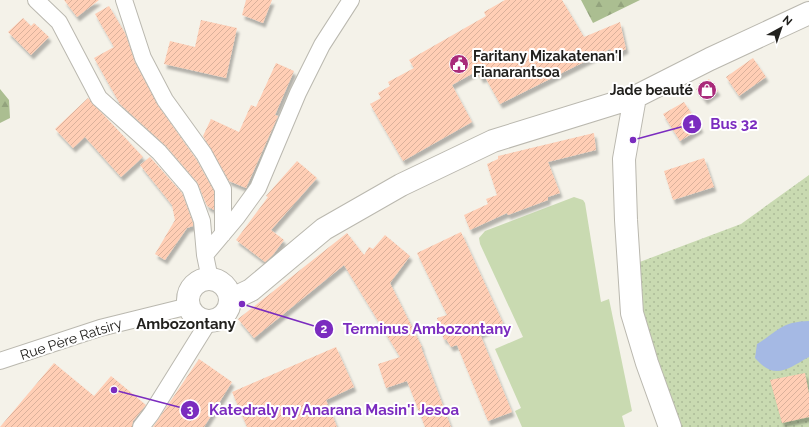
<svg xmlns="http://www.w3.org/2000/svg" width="809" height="427" viewBox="0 0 809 427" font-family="Raleway,sans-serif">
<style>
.grass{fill:url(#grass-dots)}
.forest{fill:url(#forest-firs)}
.garden{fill:#c9dab1}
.water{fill:#a5b9e4}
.building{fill:url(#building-hatch);filter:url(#shadow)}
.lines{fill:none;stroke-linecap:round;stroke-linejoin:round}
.street-casing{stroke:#bab8af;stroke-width:18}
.secondary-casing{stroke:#bab8af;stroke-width:24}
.street{stroke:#fff;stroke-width:16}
.secondary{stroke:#fff;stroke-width:22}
.labels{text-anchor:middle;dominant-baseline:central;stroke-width:4;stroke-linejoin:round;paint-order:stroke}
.poi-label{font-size:14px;font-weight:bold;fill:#22211e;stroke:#fff;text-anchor:start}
.street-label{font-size:14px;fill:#22211e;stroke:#fff}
.neighbourhood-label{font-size:15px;font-weight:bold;fill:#22211e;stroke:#fff}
.leader{fill:none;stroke:#7b2cbf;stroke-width:1.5}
.callout-dot{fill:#7b2cbf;stroke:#fff;stroke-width:1.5}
.mark-label{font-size:12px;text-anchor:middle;font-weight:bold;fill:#fff}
.callout-label{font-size:15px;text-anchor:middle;font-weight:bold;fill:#7b2cbf;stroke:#fff;stroke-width:4;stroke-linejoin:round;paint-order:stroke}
</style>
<defs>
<pattern id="grass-dots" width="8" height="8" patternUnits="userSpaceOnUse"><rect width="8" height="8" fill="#c9dab1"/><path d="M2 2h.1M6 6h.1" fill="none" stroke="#acbb98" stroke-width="1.8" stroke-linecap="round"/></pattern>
<pattern id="forest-firs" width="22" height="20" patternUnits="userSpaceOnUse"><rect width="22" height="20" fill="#abbe91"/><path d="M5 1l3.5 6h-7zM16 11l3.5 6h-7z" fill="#93a37d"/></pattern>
<pattern id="building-hatch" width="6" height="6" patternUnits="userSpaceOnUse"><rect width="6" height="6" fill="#ffceb5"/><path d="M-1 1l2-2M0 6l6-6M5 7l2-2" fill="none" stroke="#dab19b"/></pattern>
<filter id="shadow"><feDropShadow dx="2.5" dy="4.5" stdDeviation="1" flood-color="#0004"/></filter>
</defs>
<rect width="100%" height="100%" fill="#f4f2e9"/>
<path class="grass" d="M809 175V427H670L629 266 741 224Z"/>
<path class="forest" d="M581 0H640L593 23Z
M0 89 9 100 10 118 0 123Z"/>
<path class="garden" d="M574 197 583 200 585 203 601 302 609 299 632 411 622 416 625 427H522L515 411 521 408 495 349 523 337 480 244 479 238 485 231Z"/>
<path class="water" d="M809 321V357C787 369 775 381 755 358L757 344C780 330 781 322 809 321Z"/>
<path class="building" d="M64 0H99L77 17Z
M246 0H272L263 23 242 15Z
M505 0H562L584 37 620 22 626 49 614 55 610 49 500 104 485 77 481 79 477 71 452 85 472 122 403 161 370 104 381 98 378 93 390 86 388 82 414 68 409 60 486 16 484 12Z
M109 6 125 33 135 62 157 104 196 159 214 191V210L207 206 197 182 166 146 120 104 94 58 114 47 95 14Z
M23 18 31 26 34 23 49 37 31 55 8 32Z
M201 20 237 28 226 78 164 64 170 41 195 47Z
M753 58 766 77 739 96 726 77Z
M276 63 294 71 275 115 278 116 246 188 229 181 203 136 211 119 239 132 251 105 256 107Z
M709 79 718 91 705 100 696 89Z
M88 98 143 157 121 177 85 137 73 148 55 129Z
M684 102 701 128 680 141 663 114Z
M594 133 596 150 548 162 560 193 548 197V200L508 215 507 213 470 230 464 215 488 204 486 199 497 195 487 164 498 159V156Z
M150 157 182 193 193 223V226L187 228 165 260 155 254 175 220 172 205 140 165Z
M704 158 714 187 673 200 664 171Z
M297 161 317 178 271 230 284 240 272 256 265 262 236 240 268 197 266 196Z
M461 232 503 323 480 334 512 412 488 421 457 345 451 347 446 339 444 340 437 318 447 315 417 253Z
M347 233 364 255 369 247 373 249 385 235 410 256 390 283 422 347H421L451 427H425L407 381 386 388 378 364 400 357 344 265 254 338 238 319Z
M336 347 354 387 326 400 337 427H247L232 392Z
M199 359 232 382 204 427H153Z
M54 363 94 396 111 376 146 405 133 421 132 427H0Z
M805 373 809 394V417L782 423 770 380Z"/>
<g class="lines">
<defs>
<path id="street" d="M36 0 59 22 99 98 159 152 190 188 202 221 205 255
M124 0 143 58 165 100 204 154 223 189V234
M210 279 205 255 237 217 258 188 298 93 322 45 351 0
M0 361 100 328 189 306
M141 427 151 414 209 321"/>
<path id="secondary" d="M635 97 624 159 626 220 632 313 647 363 670 427
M188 300a21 21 0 1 1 42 0a21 21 0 1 1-42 0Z
M230 300 251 290 324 229 401 185 493 141 635 97 710 59 809 13"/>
</defs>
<use href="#street" class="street-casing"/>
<use href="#secondary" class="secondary-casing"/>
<use href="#street" class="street"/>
<use href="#secondary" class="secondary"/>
</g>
<defs>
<symbol id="civic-disc" viewBox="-11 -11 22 22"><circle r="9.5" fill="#a92a7a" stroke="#fff"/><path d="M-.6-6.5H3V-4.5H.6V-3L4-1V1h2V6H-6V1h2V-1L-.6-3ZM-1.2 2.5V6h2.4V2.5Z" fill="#fff"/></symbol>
<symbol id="shop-disc" viewBox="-11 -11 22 22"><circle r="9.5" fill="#a92a7a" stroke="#fff"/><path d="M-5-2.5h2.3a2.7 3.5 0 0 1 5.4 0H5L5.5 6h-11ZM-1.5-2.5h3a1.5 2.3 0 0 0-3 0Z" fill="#fff"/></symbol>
</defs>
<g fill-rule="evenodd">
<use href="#civic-disc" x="448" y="53" width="22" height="22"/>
<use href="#shop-disc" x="696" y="79" width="22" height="22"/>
</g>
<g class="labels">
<g class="poi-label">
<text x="473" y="56">Faritany Mizakatenan'I<tspan x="473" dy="16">Fianarantsoa</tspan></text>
<text x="693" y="90" text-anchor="end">Jade beauté</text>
</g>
<g class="street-label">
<text transform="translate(71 339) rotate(-18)">Rue Père Ratsiry</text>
</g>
<g class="neighbourhood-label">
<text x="186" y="324">Ambozontany</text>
</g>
</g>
<path class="leader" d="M633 140L692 124M242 304L324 329M114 390L190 410"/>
<g class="callout-dot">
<circle cx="633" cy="140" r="4"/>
<circle cx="242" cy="304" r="4"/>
<circle cx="114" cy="390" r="4"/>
<circle cx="692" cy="124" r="10"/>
<circle cx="324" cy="329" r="10"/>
<circle cx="190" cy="410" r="10"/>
</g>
<g class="mark-label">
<text x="692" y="128">1</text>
<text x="324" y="333">2</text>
<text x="190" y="414">3</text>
</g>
<g class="callout-label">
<text x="734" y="129">Bus 32</text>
<text x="427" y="334">Terminus Ambozontany</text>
<text x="334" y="415">Katedraly ny Anarana Masin'i Jesoa</text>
</g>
<g transform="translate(781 28) rotate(40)" stroke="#ffffff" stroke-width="3" paint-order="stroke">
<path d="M0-3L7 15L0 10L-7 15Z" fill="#22211e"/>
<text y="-6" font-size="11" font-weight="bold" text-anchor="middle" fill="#22211e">N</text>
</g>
</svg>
